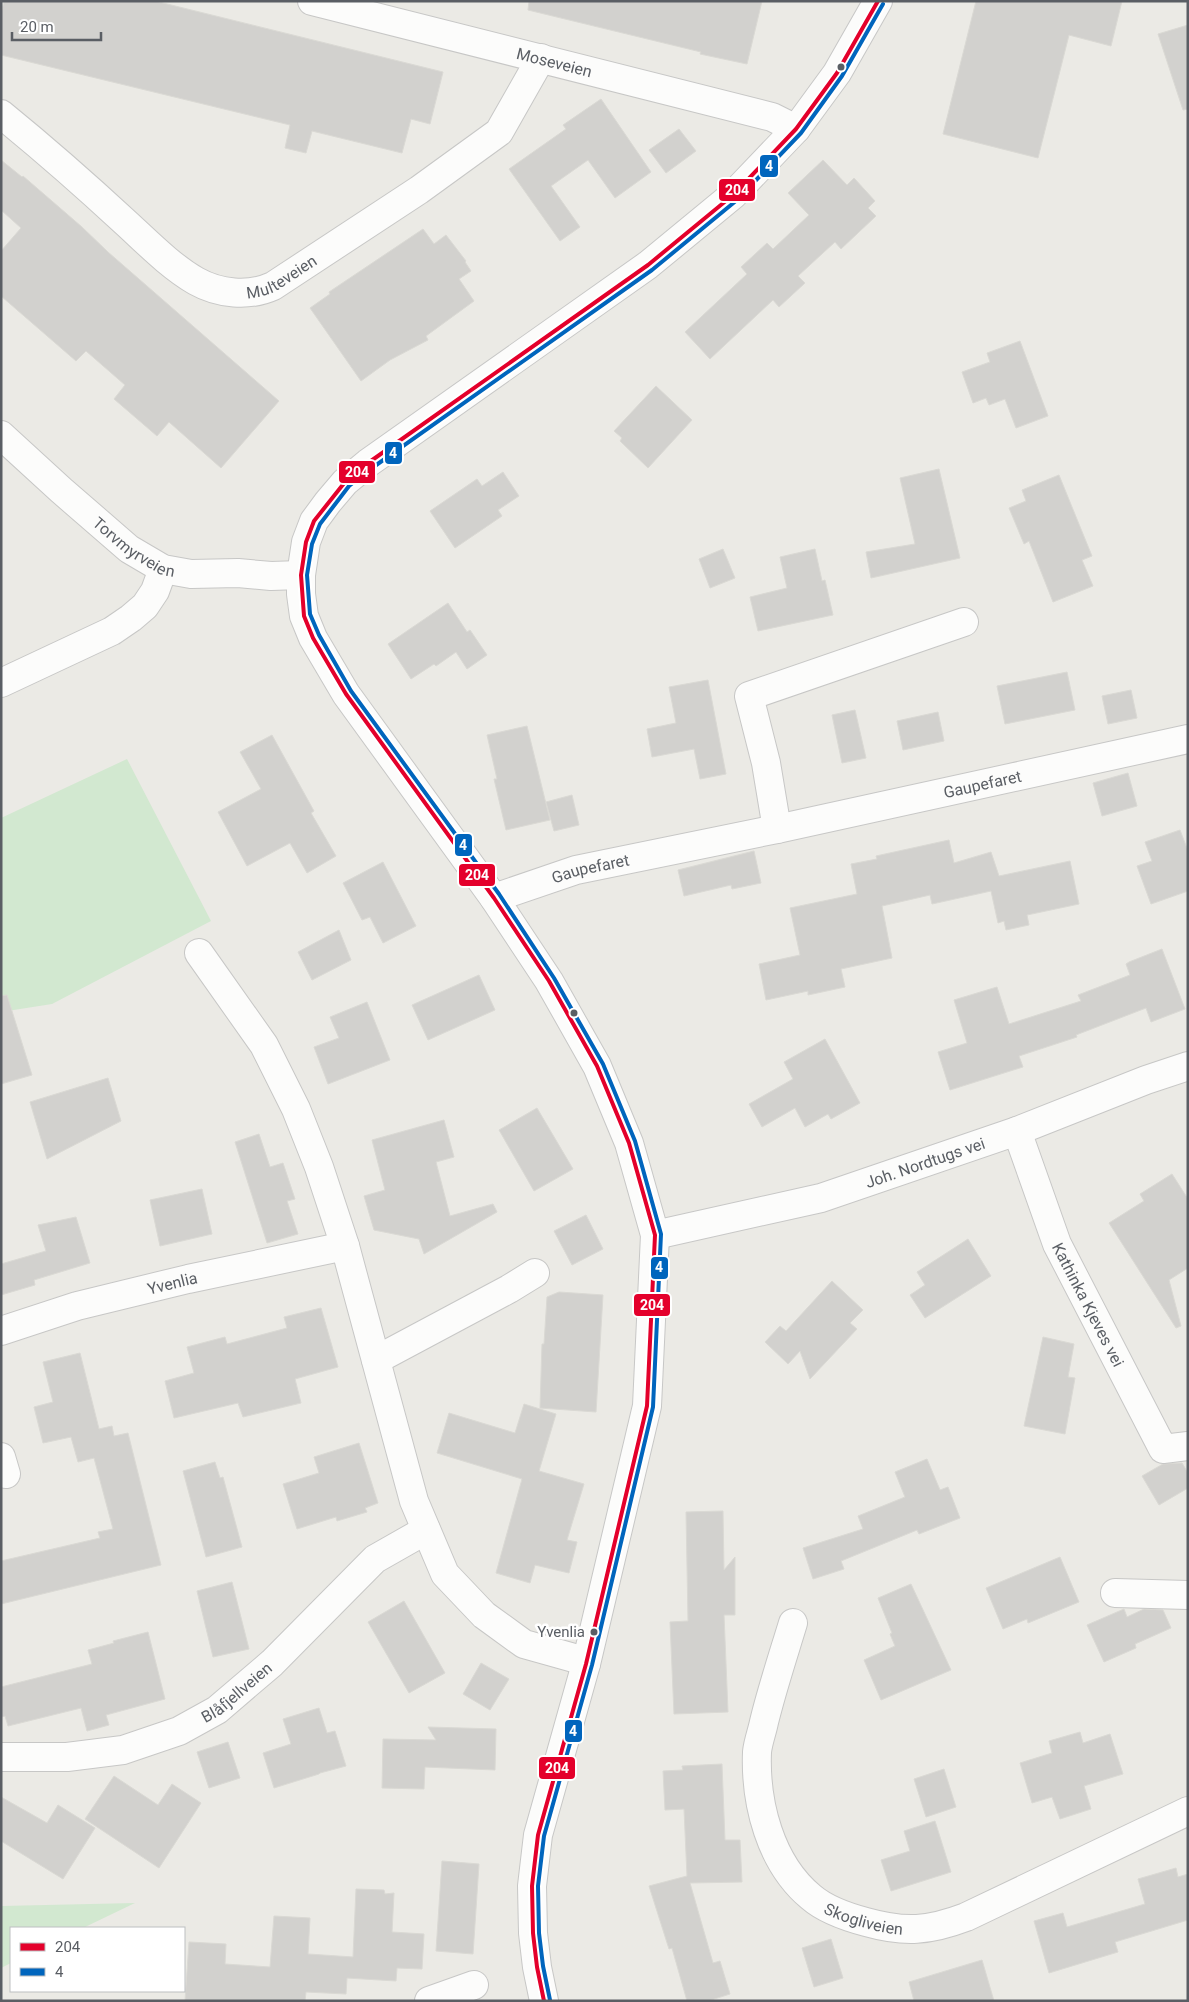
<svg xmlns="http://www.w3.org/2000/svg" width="1189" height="2002" viewBox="0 0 1189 2002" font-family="Roboto,sans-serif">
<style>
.green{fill:#d2e8d0}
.building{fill:#d2d1ce;stroke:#dad9d4}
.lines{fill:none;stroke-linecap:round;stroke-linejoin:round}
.minor-casing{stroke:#c7c7c6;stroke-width:30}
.minor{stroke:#fcfcfb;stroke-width:28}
.bus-1-casing{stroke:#fff;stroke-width:8}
.bus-2-casing{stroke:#fff;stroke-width:8}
.bus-1{stroke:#e4002b;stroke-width:4}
.bus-2{stroke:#0065bd;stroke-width:4}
.bus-dot{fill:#5a5e64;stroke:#fff;stroke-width:2}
.labels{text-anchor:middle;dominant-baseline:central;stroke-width:5;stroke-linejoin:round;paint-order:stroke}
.bus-label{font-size:15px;fill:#5a5e64;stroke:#fff;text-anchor:end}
.street-label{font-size:16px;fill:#5a5e64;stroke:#fff}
.line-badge{stroke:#fff;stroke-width:2}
.badge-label{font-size:14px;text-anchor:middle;font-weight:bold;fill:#fff}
</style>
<rect width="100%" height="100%" fill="#ebeae5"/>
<path class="green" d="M127 759 211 921 52 1004 1 1012V818Z
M135 1903 83 1928H11V1963L1 1968V1906Z"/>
<path class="building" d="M4 1H155L443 72 430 124 411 119 402 153 312 131 306 153 285 148 290 125 1 55V14Z
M529 1H762L747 64 700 54 701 52 528 10Z
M976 1H1122L1111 46 1069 35 1038 158 943 134Z
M1188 25V109L1183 110 1158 34Z
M601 99 651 172 615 198 588 160 551 186 580 227 560 241 509 169 566 129 563 125Z
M679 129 696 151 666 173 649 150Z
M1 160 22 177 23 176 82 227 108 252 279 401 221 468 169 422 157 436 114 399 125 385 86 351 76 361 1 296V251L21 228 1 210Z
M823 160 847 185 854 178 875 201 868 208 876 216 841 249 835 242 798 276 805 283 779 307 773 300 710 359 685 332 747 274 741 267 767 243 773 249 809 215 788 193Z
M423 229 434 244 446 235 466 261 465 262 471 271 459 279 474 301 426 336 428 340 390 360 361 381 310 308 330 294 329 292Z
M1020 341 1048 416 1016 428 1005 399 989 405 986 398 973 403 962 372 990 362 987 353Z
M656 386 692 420 648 468 620 441 622 438 614 431Z
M939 469 960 558 871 578 866 552 915 544 900 478Z
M503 472 519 496 498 510 502 516 455 548 430 511 477 479 482 486Z
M1059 475 1092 556 1082 560 1093 586 1053 602 1029 541 1024 544 1009 508 1026 501 1022 490Z
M723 549 735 578 710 588 699 559Z
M815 549 822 581 825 580 833 615 758 631 750 597 787 588 780 557Z
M448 603 467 632 470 630 487 655 467 669 456 652 436 666 434 664 411 679 388 644Z
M1067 672 1075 710 1005 724 997 686Z
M708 680 726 774 700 779 694 749 652 757 647 729 676 723 669 687Z
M1131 690 1137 718 1108 724 1102 696Z
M855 710 866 758 842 763 832 715Z
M938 712 944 741 903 750 897 721Z
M527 726 550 820 506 830 494 779H497L487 735Z
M272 735 314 811 311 813 336 856 307 873 290 843 247 866 218 812 261 789 240 752Z
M1128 773 1137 806 1102 816 1093 783Z
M572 795 579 825 554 831 546 802Z
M1180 830 1188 851V891L1151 904 1137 866 1152 861 1145 842Z
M949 840 954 863 991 852 999 876 1070 861 1079 904 1027 915 1029 925 1006 930 1004 921 998 923 991 891 932 904 930 895 882 906 892 958 841 969 845 987 808 995V991L766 1000 759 964 800 955 790 908 857 894 851 864 877 859 876 856Z
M754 851 761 883 732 889 731 885 684 896 678 870Z
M383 862 416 926 383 943 370 917 362 920 343 883Z
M339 930 351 960 312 980 298 952Z
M1162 949 1185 1009 1151 1022 1146 1008 1076 1035 1077 1037 1019 1056 1023 1067 950 1090 938 1052 967 1043 954 1000 997 987 1009 1024 1081 1001 1078 995 1130 975 1126 964 1129 962Z
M479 975 495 1010 428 1040 412 1005Z
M7 995 32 1075 1 1084V996Z
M367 1002 390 1060 328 1084 314 1047 339 1038 330 1017Z
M825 1039 860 1103 831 1119 828 1114 805 1127 795 1108 762 1127 749 1104 793 1079 784 1062Z
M108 1078 121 1121 47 1159 30 1102Z
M537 1108 573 1169 534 1191 499 1130Z
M444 1120 454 1157 436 1162 450 1216 493 1204 497 1212 424 1254 419 1239 374 1230 364 1196 385 1190 372 1140Z
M259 1134 270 1167 283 1163 295 1199 287 1201 298 1234 267 1243 235 1142Z
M1172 1174 1188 1199V1268L1169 1280 1181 1326 1176 1328 1109 1223 1144 1201 1140 1194Z
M202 1189 212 1234 160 1246 150 1200Z
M586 1215 603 1249 572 1265 554 1231Z
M76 1217 90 1263 34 1280 35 1285 1 1295V1264L46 1251 38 1225Z
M968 1239 991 1276 925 1318 910 1295 925 1285 917 1272Z
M832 1281 863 1310 850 1323 857 1329 810 1379 800 1351 788 1364 765 1342 780 1326 786 1331Z
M559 1292 603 1295 596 1412 540 1408 542 1344H544L547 1297Z
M321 1308 338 1367 295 1379 301 1403 243 1417 238 1403 174 1418 165 1381 194 1373 187 1347 225 1337 227 1344 287 1328 284 1317Z
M1043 1337 1074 1344 1068 1377 1075 1378 1065 1434 1024 1426Z
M80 1353 99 1429 112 1426 114 1436 128 1433 161 1565 1 1604V1561L100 1538 98 1532 113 1529 94 1458 78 1462 71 1437 43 1443 34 1407 53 1402 43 1362Z
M524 1404 556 1414 539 1471 584 1484 567 1540 577 1542 569 1573 535 1565 530 1583 496 1573 522 1479 437 1453 449 1413 515 1433Z
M359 1443 378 1503 365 1508 367 1512 337 1521 336 1517 297 1529 283 1484 319 1473 314 1457Z
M927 1459 940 1490 948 1487 960 1518 919 1534 917 1530 841 1561 844 1569 813 1579 803 1548 863 1529 858 1516 905 1497 895 1472Z
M215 1462 220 1478 223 1477 242 1547 206 1557 183 1471Z
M1182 1463 1188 1473V1488L1159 1505 1142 1476 1163 1464Z
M723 1511 724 1570 735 1557V1615H724L728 1712 674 1714 670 1622 688 1621 686 1512Z
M1060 1557 1079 1602 1028 1623 1027 1619 1003 1629 986 1588Z
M232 1582 249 1649 213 1657 197 1591Z
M911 1584 951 1670 881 1700 864 1660 895 1646 890 1634 892 1633 878 1598Z
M404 1601 445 1673 409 1693 368 1622Z
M1124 1609 1127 1617 1144 1609 1163 1610 1171 1628 1135 1644 1136 1648 1104 1662 1087 1625Z
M148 1632 165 1699 106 1715 109 1725 87 1731 81 1708 8 1726 5 1716 1 1717V1687L92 1664 88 1650 114 1643 113 1641Z
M481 1663 509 1679 490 1710 463 1694Z
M319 1708 327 1733 335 1731 346 1766 320 1773 319 1774 274 1788 263 1753 291 1744 283 1719Z
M428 1727 496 1729 495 1770 425 1767 424 1789 382 1788 383 1739 436 1740Z
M1080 1732 1083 1743 1110 1734 1123 1774 1084 1786 1091 1809 1060 1819 1052 1797 1032 1803 1020 1763 1052 1753 1049 1741Z
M228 1742 240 1778 209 1788 197 1752Z
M722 1764 725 1840H740L742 1882 690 1883 713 1963 720 1961 730 1994 708 2001H687L672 1948 669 1949 649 1886 687 1876 684 1809 665 1810 663 1771 683 1770 682 1766Z
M944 1769 956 1807 926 1817 914 1779Z
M114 1776 158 1805 172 1784 201 1803 159 1868 85 1819Z
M1 1797 47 1823 58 1805 95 1828 63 1879 1 1841Z
M935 1821 951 1872 891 1891 881 1860 910 1851 904 1831Z
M442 1861 479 1864 473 1954 436 1951Z
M1176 1868 1178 1877 1188 1874V1920L1115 1942 1118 1952 1049 1973 1034 1921 1063 1913 1067 1927 1145 1904 1138 1879Z
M356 1889 384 1890 385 1894 394 1893 392 1932 424 1934 422 1969 397 1968 396 1981 347 1978 346 1994 306 1992 305 2001H185L189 1942 226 1944 225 1964 270 1967 274 1916 310 1918 308 1954 353 1957Z
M831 1939 843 1978 814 1987 802 1948Z
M982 1960 994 2001H914L909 1982Z"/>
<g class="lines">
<defs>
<g id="minor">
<path id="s1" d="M312 1 772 117 796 129"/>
<path id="s2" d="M1 114C44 149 85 185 125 222 147 242 170 266 196 281 219 294 249 297 273 286L419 190 499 132 541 58"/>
<path id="s3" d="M1 435 61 490 129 549 163 569 191 574 238 573 271 576 301 575"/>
<path d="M1 683 112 631 131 618 145 606 155 591 163 569"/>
<path d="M777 829 766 763 749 696 964 622"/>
<path id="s4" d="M494 898 576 870 777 829 1188 739"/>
<path d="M199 953 264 1045 296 1109 319 1167 345 1246 414 1501 445 1574 484 1615 524 1644 574 1658 586 1664"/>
<path id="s5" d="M1017 1131 1057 1244 1163 1449 1188 1446"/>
<path id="s6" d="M655 1235 821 1198 1017 1131 1146 1080 1188 1066"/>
<path id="s7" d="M1 1331 77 1306 188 1279 345 1246"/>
<path d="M376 1360 509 1289 535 1273"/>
<path d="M1 1457 6 1474"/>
<path d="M1115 1593 1188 1595"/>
<path id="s8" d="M793 1623C783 1656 772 1689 764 1722 762 1732 758 1742 757 1752 755 1803 770 1863 811 1897 826 1910 847 1917 866 1922 905 1933 929 1931 966 1917L1188 1811"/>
<path id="s9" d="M1 1757H67L123 1750 179 1731 217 1710 272 1663 375 1559 426 1530"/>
<path d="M429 2001 474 1985"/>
<path d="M544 2001 537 1967 533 1933 532 1886 538 1835 586 1664 647 1406 655 1235 629 1143 597 1066 549 981 494 898 346 694 313 638 304 616 301 594V575L306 542 314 521 328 502 345 482 368 463 648 265 733 195 796 129 837 73 878 1"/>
</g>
</defs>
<use href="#minor" class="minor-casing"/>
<use href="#minor" class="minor"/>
<defs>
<path id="bus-1" d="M544 2001 537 1967 533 1933 532 1886 538 1835 586 1664 647 1406 655 1235 629 1143 597 1066 549 981 494 898 346 694 313 638 304 616 301 575 306 542 314 521 345 482 368 463 648 265 733 195 796 129 837 73 878 1"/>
<path id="bus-2" d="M550 2000 543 1966 539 1933 538 1886 544 1836 592 1665 653 1407 661 1234 635 1141 603 1064 554 978 499 894 351 691 319 635 310 614 307 575 312 544 320 524 349 486 372 468 652 270 737 200 801 133 842 76 883 4"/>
</defs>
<use href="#bus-1" class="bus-1-casing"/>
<use href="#bus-2" class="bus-2-casing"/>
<use href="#bus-1" class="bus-1"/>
<use href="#bus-2" class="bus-2"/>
</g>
<g class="bus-dot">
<circle cx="841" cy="67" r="4.5"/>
<circle cx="574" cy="1013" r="4.5"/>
<circle cx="594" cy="1632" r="4.5"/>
</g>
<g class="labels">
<g class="bus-label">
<text x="585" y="1632">Yvenlia</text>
</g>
<g class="street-label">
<text stroke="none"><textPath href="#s1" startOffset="250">Moseveien</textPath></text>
<text stroke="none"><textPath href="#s2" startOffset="348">Multeveien</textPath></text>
<text stroke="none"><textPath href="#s3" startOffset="175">Torvmyrveien</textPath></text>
<text stroke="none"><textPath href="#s4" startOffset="502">Gaupefaret</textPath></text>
<text stroke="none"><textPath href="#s4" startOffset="101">Gaupefaret</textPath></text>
<text stroke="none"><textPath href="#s6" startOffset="280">Joh. Nordtugs vei</textPath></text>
<text stroke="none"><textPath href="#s7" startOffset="178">Yvenlia</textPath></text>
<text stroke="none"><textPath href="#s5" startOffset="188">Kathinka Kjeves vei</textPath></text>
<text stroke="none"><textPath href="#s9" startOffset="251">Blåfjellveien</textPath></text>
<text stroke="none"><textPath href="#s8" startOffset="352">Skogliveien</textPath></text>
</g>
</g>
<g class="line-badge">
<rect x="759" y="154" width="20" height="24" rx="5" fill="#0065bd"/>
<rect x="718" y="178" width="38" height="24" rx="5" fill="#e4002b"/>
<rect x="384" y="441" width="19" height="24" rx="5" fill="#0065bd"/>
<rect x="338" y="460" width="38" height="24" rx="5" fill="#e4002b"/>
<rect x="454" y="833" width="19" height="24" rx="5" fill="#0065bd"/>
<rect x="458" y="863" width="38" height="24" rx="5" fill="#e4002b"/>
<rect x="650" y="1256" width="19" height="24" rx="5" fill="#0065bd"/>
<rect x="633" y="1293" width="38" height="24" rx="5" fill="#e4002b"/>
<rect x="564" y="1719" width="19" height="24" rx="5" fill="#0065bd"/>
<rect x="538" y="1756" width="38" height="24" rx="5" fill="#e4002b"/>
</g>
<g class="badge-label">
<text x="769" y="171">4</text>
<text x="737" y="195">204</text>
<text x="393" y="458">4</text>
<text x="357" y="477">204</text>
<text x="463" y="850">4</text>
<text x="477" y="880">204</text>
<text x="659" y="1272">4</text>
<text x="652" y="1310">204</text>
<text x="573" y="1736">4</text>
<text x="557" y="1773">204</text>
</g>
<rect width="1189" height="2002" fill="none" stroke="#5a5e64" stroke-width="5"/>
<rect x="10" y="1927" width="175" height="65" fill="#ffffff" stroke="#bdbfc1"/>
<rect x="20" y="1943" width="25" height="8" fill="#e4002b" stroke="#bdbfc1"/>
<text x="55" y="1952" font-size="15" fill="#5a5e64">204</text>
<rect x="20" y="1968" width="25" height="8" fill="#0065bd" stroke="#bdbfc1"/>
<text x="55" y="1977" font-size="15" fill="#5a5e64">4</text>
<path d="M12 32v8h89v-8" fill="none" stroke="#5a5e64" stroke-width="2.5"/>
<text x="20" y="32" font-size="15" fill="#5a5e64" stroke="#ffffff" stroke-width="4" paint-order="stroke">20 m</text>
</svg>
